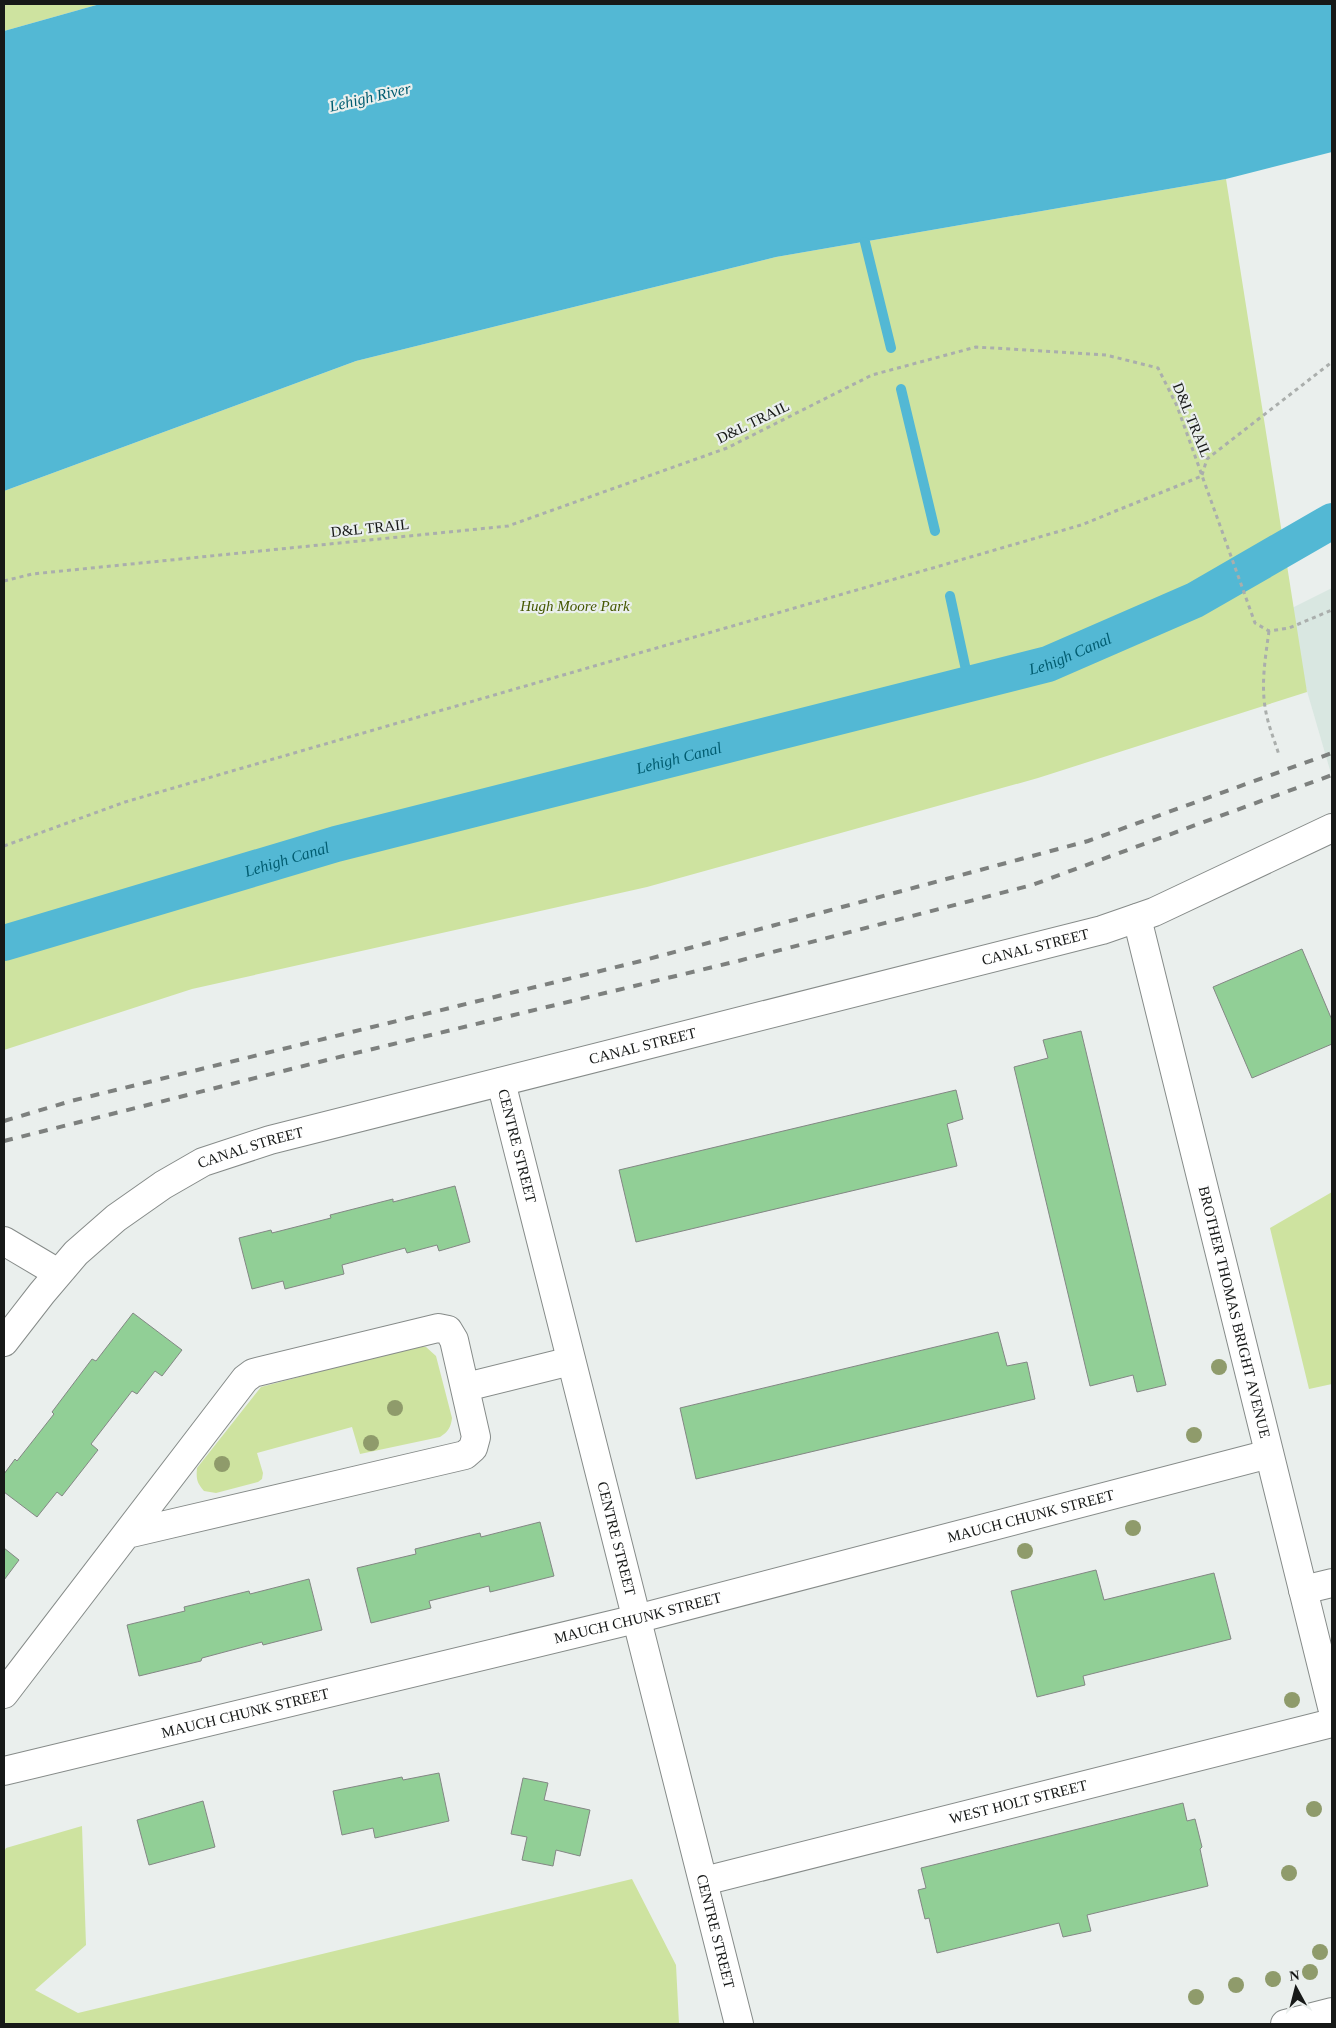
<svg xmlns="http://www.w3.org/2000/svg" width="1336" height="2028" viewBox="0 0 1336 2028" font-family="'Times New Roman',serif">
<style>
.built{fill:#d9e7e1}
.green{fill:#cee3a0}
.water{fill:#53b8d4}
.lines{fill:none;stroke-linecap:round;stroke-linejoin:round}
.stream{stroke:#53b8d4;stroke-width:10}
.canal{stroke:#53b8d4;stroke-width:36}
.building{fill:#91cf96;stroke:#838784}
.minor-casing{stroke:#868b89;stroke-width:30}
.path{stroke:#aaaeac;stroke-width:3;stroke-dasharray:4 4;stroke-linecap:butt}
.minor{stroke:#fff;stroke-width:28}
.rail{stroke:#7d807e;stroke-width:4;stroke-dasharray:9 9;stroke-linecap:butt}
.tree{fill:#8f9b6b}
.labels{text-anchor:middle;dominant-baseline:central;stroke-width:4.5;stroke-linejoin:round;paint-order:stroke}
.street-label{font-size:15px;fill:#171918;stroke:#eaefed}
.park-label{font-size:15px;font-style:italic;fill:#455700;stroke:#eaefed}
.water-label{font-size:16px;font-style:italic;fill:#015c70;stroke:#eaefed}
</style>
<rect width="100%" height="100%" fill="#eaefed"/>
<path class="built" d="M1332 588V777L1284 612Z"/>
<path class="green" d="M4 4H100L4 31Z
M1226 179 1307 692 1038 778 647 887 192 989 4 1050V491L356 361 776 257Z
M1332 1192V1384L1309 1389 1270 1228Z
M417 1346 426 1347 436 1356 452 1418C451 1427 448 1432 440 1437L360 1454 352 1427 257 1453 263 1473 262 1479 258 1482 216 1493 204 1491C197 1483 196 1479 197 1468L261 1387Z
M82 1826 86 1945 35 1990 78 2013 632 1879 676 1965 679 2024H4V1852L6 1848Z"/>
<path class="water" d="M100 4H1332V152L1226 179 776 257 356 361 4 491V31Z"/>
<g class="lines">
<path class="stream" d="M865 242 891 348
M901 389 935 531
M950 596 969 684"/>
<path class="canal" id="s1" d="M4 943 336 844 1048 664 1195 600 1332 521"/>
</g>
<path class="building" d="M1302 949 1332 1020V1044L1252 1078 1213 987Z
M1081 1031 1166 1385 1137 1392 1133 1375 1090 1386 1014 1067 1048 1058 1043 1040Z
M956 1090 963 1119 947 1124 957 1166 636 1242 619 1170Z
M455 1186 470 1242 439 1251 437 1245 407 1253 405 1248 342 1265 344 1274 285 1289 283 1281 252 1289 239 1238 271 1230 272 1233 331 1218 330 1215 393 1199V1202Z
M133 1313 182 1350 162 1376 155 1371 137 1394 132 1391 91 1444 98 1450 62 1496 57 1492 37 1517 4 1492V1474L15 1459 17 1461 54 1414 52 1412 92 1359 96 1361Z
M998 1332 1007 1366 1027 1362 1035 1399 696 1479 680 1408Z
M540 1522 554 1576 490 1592 489 1586 429 1601 431 1608 371 1623 357 1568 416 1554 415 1549 480 1533 481 1537Z
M4 1548 19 1560 4 1580Z
M1096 1570 1104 1600 1214 1573 1231 1639 1083 1676 1085 1685 1037 1697 1011 1591Z
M309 1579 322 1630 263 1645 262 1642 202 1658 201 1661 139 1676 127 1625 185 1611 184 1607 249 1591 250 1594Z
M439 1773 449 1821 375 1838 373 1828 342 1835 333 1791 402 1777 403 1780Z
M523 1778 548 1783 544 1800 590 1810 580 1856 556 1850 553 1866 522 1860 527 1837 511 1834Z
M203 1801 215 1847 149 1865 137 1820Z
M1183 1803 1187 1821 1195 1819 1202 1847 1200 1849 1208 1886 1087 1915 1091 1931 1063 1937 1059 1923 937 1953 929 1918 925 1919 918 1890 926 1888 921 1868Z"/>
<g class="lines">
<defs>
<g id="minor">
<path id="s2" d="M1137 918 1332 1707"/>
<path id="s3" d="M501 1082 739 2024"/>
<path d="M4 1241 58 1273"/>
<path id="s4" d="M4 1342 42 1293 76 1253 116 1218 163 1185 203 1162 270 1140 1102 930 1154 912 1332 828"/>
<path d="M466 1387 571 1361"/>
<path d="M1303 1590 1332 1583"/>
<path d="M4 1694 245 1379 253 1373 438 1328 448 1330 454 1340 476 1437 473 1448 465 1455 127 1534"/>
<path id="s5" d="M4 1771 636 1619 1269 1454"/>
<path id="s6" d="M704 1881 1332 1723"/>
<path d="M1285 2024 1332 2012"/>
</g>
</defs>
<use href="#minor" class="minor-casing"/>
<path class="path" d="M1202 475 1207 459 1332 362
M4 581 32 574 508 526 727 448 872 375 976 347 1106 355 1158 368 1177 406 1255 623 1269 631 1289 628 1332 610
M1269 631C1265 660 1260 689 1267 717 1270 730 1275 742 1279 755
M4 846 125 802 1081 525 1202 476"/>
<use href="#minor" class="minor"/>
<path class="rail" d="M4 1121 71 1101 641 961 1088 841 1332 753
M4 1141 331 1059 738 961 1032 885 1332 775"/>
</g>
<g class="tree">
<circle cx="1219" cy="1367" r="8"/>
<circle cx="395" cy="1408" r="8"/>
<circle cx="1194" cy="1435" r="8"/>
<circle cx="371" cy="1443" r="8"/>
<circle cx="222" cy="1464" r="8"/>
<circle cx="1133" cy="1528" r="8"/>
<circle cx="1025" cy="1551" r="8"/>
<circle cx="1292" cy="1700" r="8"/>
<circle cx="1314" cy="1809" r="8"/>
<circle cx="1289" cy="1873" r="8"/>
<circle cx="1320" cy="1952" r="8"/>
<circle cx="1310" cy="1972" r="8"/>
<circle cx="1273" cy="1979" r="8"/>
<circle cx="1236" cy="1985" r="8"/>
<circle cx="1196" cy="1997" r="8"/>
</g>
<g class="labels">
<g class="street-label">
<text transform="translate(1192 420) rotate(68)">D&amp;L TRAIL</text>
<text transform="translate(753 422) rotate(-26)">D&amp;L TRAIL</text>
<text transform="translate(370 528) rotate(-6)">D&amp;L TRAIL</text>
<text stroke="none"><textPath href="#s4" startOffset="1131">CANAL STREET</textPath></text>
<text stroke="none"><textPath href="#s4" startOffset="726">CANAL STREET</textPath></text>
<text stroke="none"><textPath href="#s3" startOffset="66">CENTRE STREET</textPath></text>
<text stroke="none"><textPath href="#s4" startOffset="321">CANAL STREET</textPath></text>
<text stroke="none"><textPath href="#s2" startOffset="406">BROTHER THOMAS BRIGHT AVENUE</textPath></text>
<text stroke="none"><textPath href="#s5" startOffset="1058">MAUCH CHUNK STREET</textPath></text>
<text stroke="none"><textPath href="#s3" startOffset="471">CENTRE STREET</textPath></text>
<text stroke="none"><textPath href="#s5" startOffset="652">MAUCH CHUNK STREET</textPath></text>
<text stroke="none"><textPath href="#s5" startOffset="248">MAUCH CHUNK STREET</textPath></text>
<text stroke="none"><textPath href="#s6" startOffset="324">WEST HOLT STREET</textPath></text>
<text stroke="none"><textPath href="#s3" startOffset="876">CENTRE STREET</textPath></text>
</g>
<g class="park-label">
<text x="575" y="606">Hugh Moore Park</text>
</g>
<g class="water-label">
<text transform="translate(370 97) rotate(-13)">Lehigh River</text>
<text stroke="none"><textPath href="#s1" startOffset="1105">Lehigh Canal</textPath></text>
<text stroke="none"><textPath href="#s1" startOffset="700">Lehigh Canal</textPath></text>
<text stroke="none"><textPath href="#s1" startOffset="295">Lehigh Canal</textPath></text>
</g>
</g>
<rect width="1336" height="2028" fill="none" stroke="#171918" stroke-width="10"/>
<g transform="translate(1296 1988) rotate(353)" stroke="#eaefed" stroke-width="4" paint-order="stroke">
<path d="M0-4L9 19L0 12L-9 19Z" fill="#171918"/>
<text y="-8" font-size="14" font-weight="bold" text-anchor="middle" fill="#171918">N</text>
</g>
</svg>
